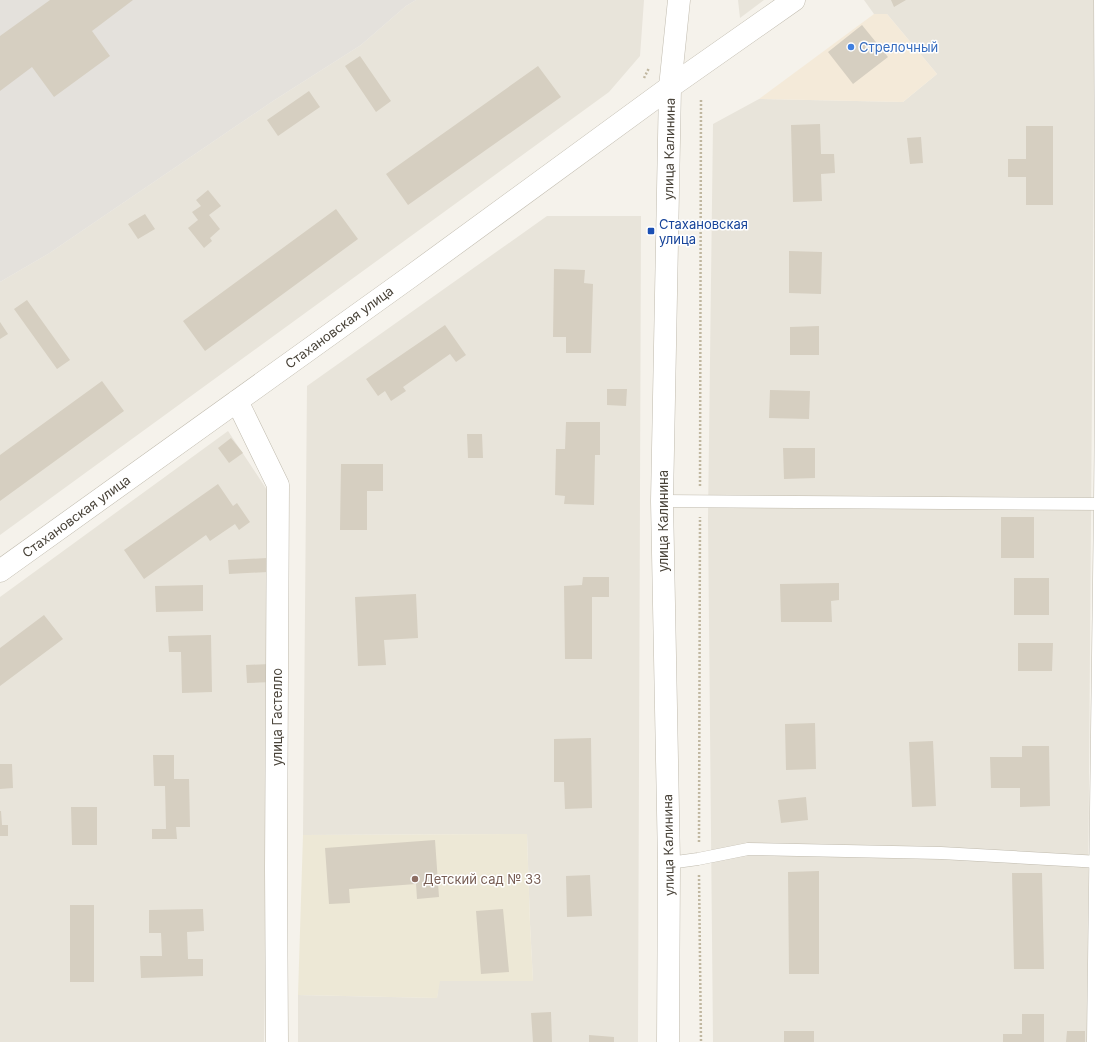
<svg xmlns="http://www.w3.org/2000/svg" width="1109" height="1042" viewBox="0 0 1109 1042" font-family="Inter,sans-serif">
<style>
.residential{fill:#e8e4da}
.commercial{fill:#f4ead9}
.industrial{fill:#e4e1dc}
.education{fill:#ede8d6}
.building{fill:#d6cfc1}
.lines{fill:none;stroke-linecap:round;stroke-linejoin:round}
.service-casing{stroke:#c0bbae;stroke-width:13}
.minor-casing{stroke:#c0bbae;stroke-width:23}
.tertiary-casing{stroke:#c0bbae;stroke-width:23}
.path{stroke:#c0b7a0;stroke-width:2.5;stroke-dasharray:2 2;stroke-linecap:butt}
.service{stroke:#fff;stroke-width:12}
.minor{stroke:#fff;stroke-width:22}
.tertiary{stroke:#fff;stroke-width:22}
.shop-dot{fill:#3f7fe0;stroke:#fff;stroke-width:1.5}
.transit-dot{fill:#1a4fb4;stroke:#fff;stroke-width:1.5}
.education-dot{fill:#8d6e63;stroke:#fff;stroke-width:1.5}
.labels{text-anchor:middle;dominant-baseline:central;stroke-width:3;stroke-linejoin:round;paint-order:stroke}
.shop-label{font-size:13px;fill:#366cbe;stroke:#fff;text-anchor:start}
.street-label{font-size:13px;fill:#494339;stroke:#fff}
.transit-label{font-size:13px;fill:#164399;stroke:#fff;text-anchor:start}
.education-label{font-size:13px;fill:#785e54;stroke:#fff;text-anchor:start}
</style>
<rect width="100%" height="100%" fill="#f5f2eb"/>
<path class="residential" d="M416 0H644L640 56 609 92 0 535V282L48 254 273 101 361 45 406 6Z
M738 0H764L740 18Z
M864 0H1095L1087 1042H713L708 518 713 124 759 99 903 102 937 74 887 14H874Z
M547 216H641L638 1042H298V995L437 998 439 981H533L530 924 527 834 303 835 307 386Z
M228 431 269 493 271 682 264 1042H0V597Z"/>
<path class="commercial" d="M874 14H887L937 74 903 102 759 99Z"/>
<path class="industrial" d="M0 0H416L406 6 361 45 273 101 48 254 0 282Z"/>
<path class="education" d="M527 834 530 924 533 981H440L437 998 298 995 303 835Z"/>
<path class="building" d="M50 0H133L92 31 110 56 54 97 32 67 0 91V36Z
M891 0H906L894 7Z
M862 25 888 57 853 84 828 52Z
M360 56 391 101 376 112 345 66Z
M538 66 561 97 408 205 386 174Z
M309 91 320 107 278 136 267 120Z
M820 124 821 154H834L835 173 821 174 822 201 793 202 791 125Z
M1026 126H1053V205H1026V177H1008V159H1026Z
M921 137 923 163 910 164 907 138Z
M208 190 221 206 209 215 220 229 210 238 212 241 204 248 188 228 198 220 192 212 201 206 196 200Z
M336 209 358 239 205 351 183 321Z
M145 214 155 229 138 239 128 224Z
M789 251 822 252 821 294 789 293Z
M554 269 585 270 584 283 593 284 591 353H566V337H553Z
M27 300 70 360 57 369 14 309Z
M0 322 8 334 0 339Z
M445 325 466 355 456 362 450 354 403 387 406 391 391 401 385 391 378 396 366 379Z
M819 326V355H790V327Z
M102 381 124 411 0 501V455Z
M607 389H627L626 406 607 405Z
M770 390 810 391 809 419 769 418Z
M566 422H600V455H595L594 505 564 504 565 496 555 495 556 449H565Z
M467 434H482L483 458H468Z
M231 438 243 453 229 463 218 448Z
M783 448H815V478L784 479Z
M341 464H383V491H367V530H340Z
M218 484 233 506 237 503 250 522 239 530 235 524 210 541 206 535 144 579 124 550Z
M1001 517H1034V558H1001Z
M267 558 268 572 229 574 228 560Z
M583 577H609V597H592V659H565L564 586 582 585Z
M1014 578H1049V615H1014Z
M839 583V600L831 601 832 622H781L780 584Z
M203 585V611L156 612 155 586Z
M416 594 418 638 384 640 386 665 358 666 355 597Z
M44 615 63 639 0 686V648Z
M211 635 212 692 182 693 181 652H169L168 636Z
M1018 643H1053L1052 671H1018Z
M270 664 271 682 247 683 246 665Z
M815 723 816 769 786 770 785 724Z
M591 738 592 808 565 809 564 782H554V739Z
M933 741 936 806 912 807 909 742Z
M1022 746H1049L1050 806 1020 807V788H991L990 757H1022Z
M153 755H174V779H189L190 827H176L177 839H152V829H166L165 786H154Z
M0 764H12L13 788 0 789Z
M806 797 808 820 781 823 778 800Z
M71 807H97V845H72Z
M0 811H1L2 825H8V836H0Z
M435 840 439 897 417 899 416 884 349 889 350 903 329 904 325 848Z
M819 871V974H789L788 872Z
M1012 873H1042L1044 969H1014Z
M590 875 592 916 567 917 566 876Z
M70 905H94V982H70Z
M203 909 204 931 187 932 188 959H203V976L141 978 140 956H162L161 933H149V910Z
M503 909 509 972 481 974 476 911Z
M551 1012 552 1042H533L531 1013Z
M1022 1014H1044V1042H1003V1034H1022Z
M784 1031H814V1042H784Z
M1067 1031H1085V1042H1066Z
M589 1035 614 1037V1042H589Z"/>
<g class="lines">
<defs>
<path id="service" d="M662 501 1105 504
M669 863 698 859 748 849 941 853 1100 862"/>
<path id="minor" d="M237 401 278 485 276 869 277 1042
M0 571 410 277 670 87 794 0
M1098 1042C1100 862 1104 682 1105 503 1107 335 1106 168 1105 0"/>
<path id="tertiary" d="M668 1042 669 863 662 501 670 87 679 0"/>
</defs>
<use href="#service" class="service-casing"/>
<use href="#minor" class="minor-casing"/>
<use href="#tertiary" class="tertiary-casing"/>
<path class="path" d="M644 78 649 68
M700 486 701 98
M699 842 700 517
M699 875 701 1042"/>
<use href="#service" class="service"/>
<use href="#minor" class="minor"/>
<use href="#tertiary" class="tertiary"/>
</g>
<circle class="shop-dot" cx="851" cy="47" r="4"/>
<rect class="transit-dot" x="647" y="227" width="8" height="8" rx="2"/>
<circle class="education-dot" cx="415" cy="879" r="4"/>
<g class="labels">
<g class="shop-label">
<text x="859" y="47">Стрелочный</text>
</g>
<g class="street-label">
<text transform="translate(669 149) rotate(-89)">улица Калинина</text>
<text transform="translate(339 327) rotate(-36)">Стахановская улица</text>
<text transform="translate(76 516) rotate(-36)">Стахановская улица</text>
<text transform="translate(663 521) rotate(-90)">улица Калинина</text>
<text transform="translate(277 717) rotate(-90)">улица Гастелло</text>
<text transform="translate(668 845) rotate(-91)">улица Калинина</text>
</g>
<g class="transit-label">
<text x="659" y="224">Стахановская<tspan x="659" dy="15">улица</tspan></text>
</g>
<g class="education-label">
<text x="423" y="879">Детский сад № 33</text>
</g>
</g>
</svg>
